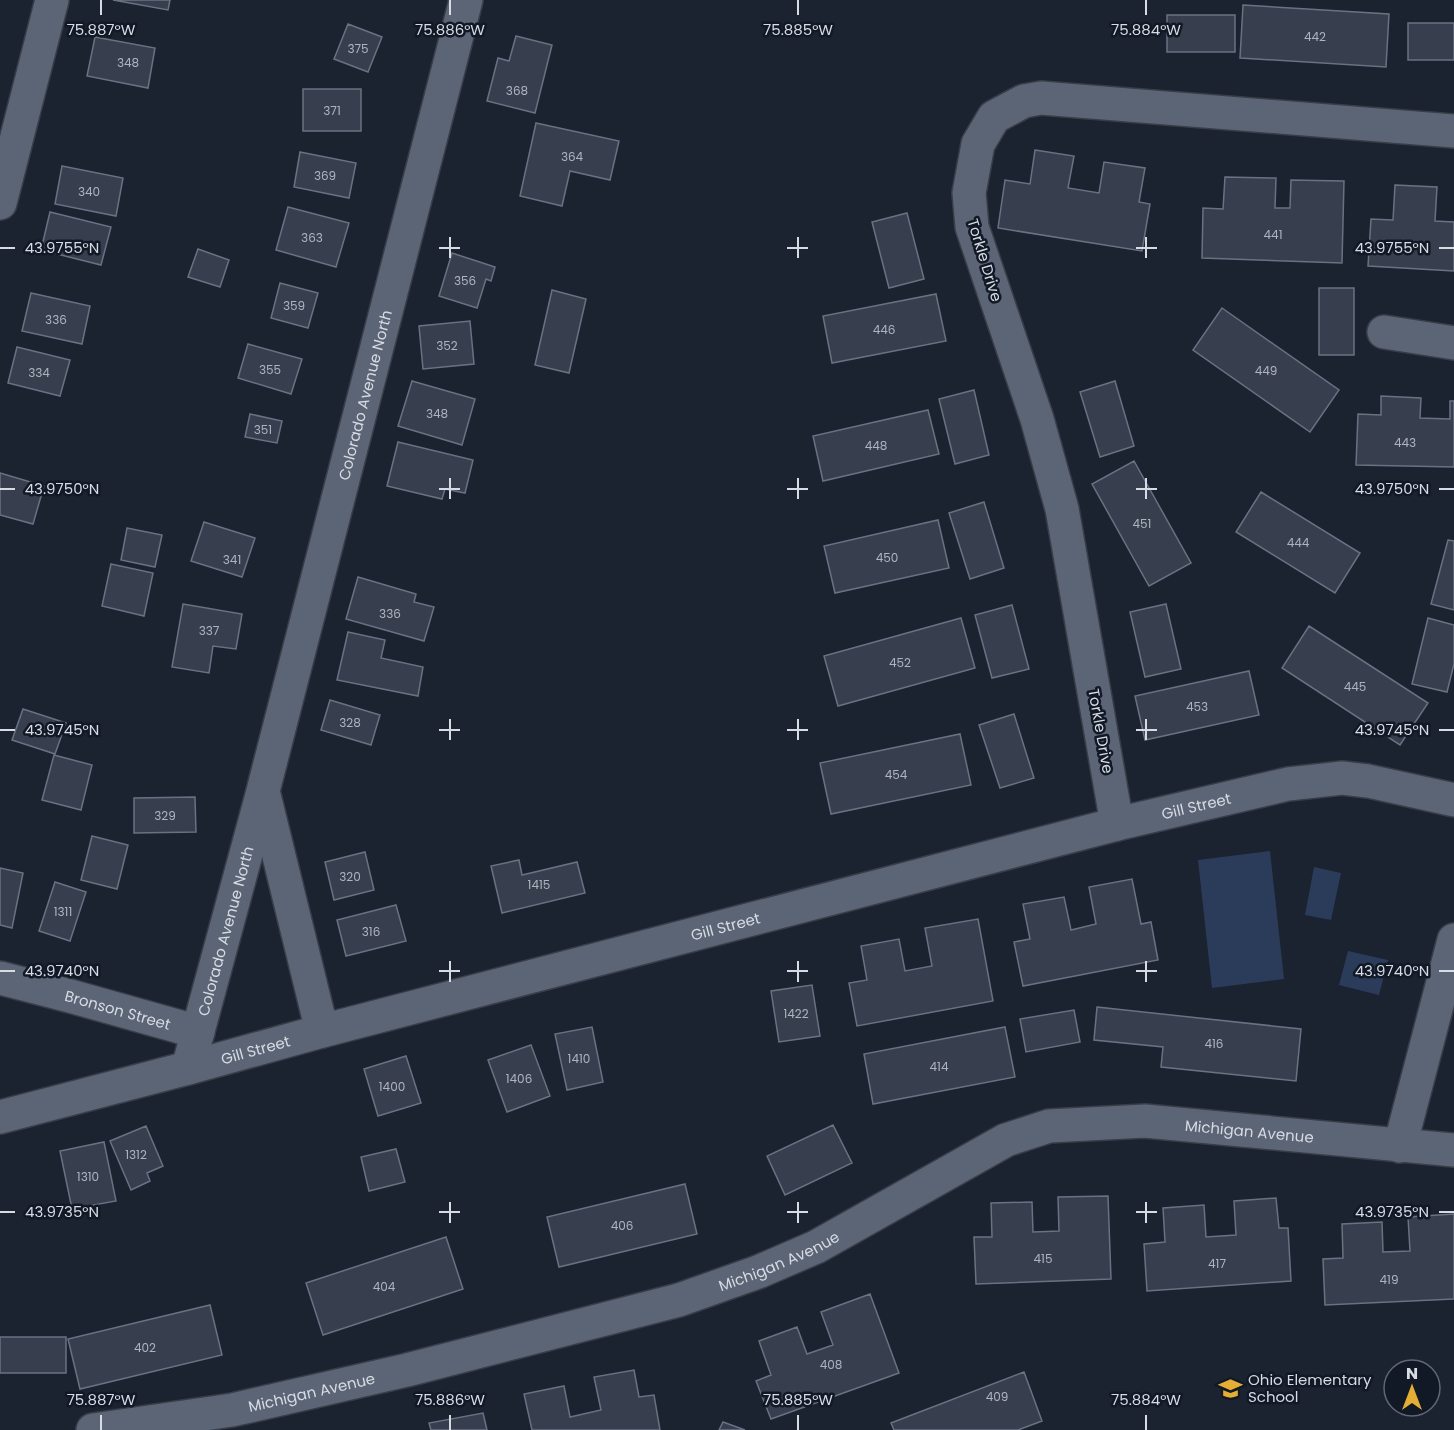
<svg xmlns="http://www.w3.org/2000/svg" width="1454" height="1430" viewBox="0 0 1454 1430" font-family="Poppins,sans-serif">
<style>
.green{fill:#2b3c5b}
.building{fill:#373f4f;stroke:#697283;stroke-width:1.5}
.lines{fill:none;stroke-linecap:round;stroke-linejoin:round}
.minor-casing{stroke:#383d48;stroke-width:36}
.minor{stroke:#5c6575;stroke-width:33}
.ticks{fill:none;stroke:#d6dbe4;stroke-width:2}
.labels{text-anchor:middle;dominant-baseline:central;stroke-width:5;stroke-linejoin:round;paint-order:stroke}
.number-label{font-size:12px;fill:#aeb4bf}
.street-label{font-size:15px;fill:#d6dbe4;stroke:#121926}
.poi-label{font-size:15px;fill:#d6dbe4;stroke:#121926;text-anchor:start}
.ticks-label{font-size:15px;text-anchor:middle;fill:#d6dbe4;stroke:#121926;stroke-width:5;stroke-linejoin:round;paint-order:stroke}
</style>
<rect width="100%" height="100%" fill="#1b2230"/>
<path class="green" d="M1270 851 1284 979 1212 988 1198 860Z
M1314 867 1341 873 1331 920 1305 915Z
M1348 951 1388 960 1379 995 1339 985Z"/>
<path class="building" d="M113 0H170L168 10Z
M1243 5 1389 14 1386 67 1240 58Z
M1167 15H1235V52H1167Z
M1408 23H1454V60H1408Z
M348 24 382 37 368 72 334 59Z
M516 36 552 45 535 113 487 101 498 58 509 61Z
M95 37 155 48 148 88 87 76Z
M303 89H361V131H303Z
M536 123 619 141 610 180 570 171 562 206 520 196Z
M1035 150 1074 156 1068 188 1099 193 1104 162 1145 168 1139 202 1150 204 1142 251 998 228 1005 180 1030 184Z
M300 152 356 163 349 198 294 187Z
M62 166 123 178 116 216 55 204Z
M1225 177 1276 178 1275 208H1290L1291 180 1344 181 1342 263 1202 258 1203 208 1223 209Z
M1395 185 1437 187 1435 221 1454 222V271L1368 266 1371 219 1393 220Z
M288 207 349 223 336 267 276 250Z
M50 212 111 227 101 265 41 250Z
M907 213 924 279 889 288 872 222Z
M198 249 229 260 220 287 188 277Z
M452 253 495 267 491 281 486 279 477 308 439 296Z
M280 283 318 293 308 328 271 318Z
M1319 288H1354V355H1319Z
M552 290 586 299 569 373 535 365Z
M31 293 90 306 82 344 22 331Z
M936 294 946 341 832 363 823 316Z
M1222 308 1339 390 1310 432 1193 350Z
M470 321 474 364 423 369 419 326Z
M248 344 302 359 291 394 238 378Z
M17 347 70 360 60 396 8 383Z
M412 381 475 399 462 445 398 426Z
M1115 381 1134 446 1100 457 1080 392Z
M974 390 989 455 955 464 939 399Z
M1381 396 1421 398 1420 418 1450 419V401H1454V467L1356 465 1358 414 1381 415Z
M928 410 939 454 823 481 813 436Z
M250 414 282 421 277 443 245 437Z
M398 442 473 460 465 493 445 489 442 499 387 486Z
M1134 461 1191 563 1149 586 1092 484Z
M0 473 44 486 33 524 0 515Z
M1261 492 1360 553 1335 593 1236 532Z
M984 502 1004 568 970 579 949 513Z
M938 520 949 568 835 593 824 546Z
M204 522 255 538 242 577 191 561Z
M127 528 162 535 155 567 121 560Z
M1448 540 1454 541V610L1431 604Z
M111 564 153 573 144 616 102 606Z
M358 577 416 594 414 602 434 607 424 641 346 619Z
M183 604 242 614 236 649 213 646 209 673 172 667Z
M1166 604 1181 669 1145 677 1130 612Z
M1012 605 1029 669 992 678 975 615Z
M961 618 975 668 838 706 824 656Z
M1428 618 1454 625V664L1447 692 1412 684Z
M1309 626 1428 703 1400 745 1282 668Z
M348 632 385 640 381 658 423 667 418 696 337 680Z
M1249 671 1259 715 1145 740 1135 696Z
M330 700 380 715 371 745 321 730Z
M23 709 66 723 55 754 12 740Z
M1014 714 1034 778 1000 788 979 725Z
M960 734 971 785 831 814 820 763Z
M54 755 92 765 81 810 42 800Z
M195 797 196 832 134 833V798Z
M92 836 128 845 117 889 81 880Z
M365 852 374 890 334 900 325 862Z
M519 860 522 875 577 862 585 893 502 913 491 866Z
M0 868 23 873 12 928 0 925Z
M1132 879 1141 924 1151 922 1158 960 1023 986 1014 942 1030 939 1023 904 1064 897 1071 930 1096 924 1089 887Z
M55 882 86 892 70 941 39 931Z
M396 905 406 941 346 956 337 920Z
M978 919 993 1001 857 1026 849 983 867 980 861 946 899 939 905 971 932 966 925 928Z
M812 985 820 1036 779 1042 771 991Z
M1097 1007 1301 1029 1296 1081 1161 1067 1163 1047 1094 1040Z
M1074 1010 1080 1042 1026 1052 1020 1019Z
M592 1027 603 1082 567 1090 555 1034Z
M1005 1027 1015 1077 873 1104 864 1054Z
M531 1045 550 1096 507 1112 488 1060Z
M406 1056 421 1103 378 1116 364 1069Z
M833 1125 852 1163 785 1195 767 1156Z
M146 1126 163 1166 147 1173 150 1181 131 1190 110 1141Z
M104 1142 116 1201 72 1209 60 1151Z
M396 1149 405 1182 369 1191 361 1157Z
M685 1184 697 1234 559 1267 547 1217Z
M1108 1196 1111 1279 976 1284 974 1237H992L991 1203 1032 1202 1033 1232 1059 1231 1058 1197Z
M1276 1198 1279 1228H1288L1291 1281 1147 1291 1144 1244 1165 1242 1163 1208 1204 1205 1206 1237 1236 1235 1234 1201Z
M1454 1214V1299L1325 1305 1323 1259 1343 1258 1342 1224 1382 1222 1383 1252 1410 1251 1408 1217Z
M446 1237 463 1289 323 1335 306 1283Z
M870 1294 899 1373 771 1419 756 1381 771 1375 759 1341 797 1327 807 1354 833 1345 821 1312Z
M210 1305 222 1355 80 1389 68 1339Z
M0 1337H66V1373H0Z
M634 1370 639 1397 654 1395 660 1430H532L524 1394 564 1386 570 1417 601 1410 594 1377Z
M1024 1372 1042 1421 1018 1430H894L891 1423Z
M483 1413 487 1430H431L429 1423Z
M723 1422 745 1430H719Z"/>
<g class="lines">
<defs>
<g id="minor">
<path d="M0 203 52 0"/>
<path d="M1384 332 1454 343"/>
<path d="M1117 824 1062 509 1037 419 972 227 969 193 978 144 994 117 1024 101 1041 98 1454 131"/>
<path id="s1" d="M0 978 70 996 198 1032"/>
<path id="s2" d="M322 1031 263 791 466 0"/>
<path id="s3" d="M188 1068 262 795"/>
<path id="s4" d="M0 1117 188 1068 322 1031 1117 824 1288 784 1342 778 1368 781 1454 800"/>
<path d="M1400 1146 1454 940"/>
<path id="s5" d="M93 1430 232 1410 407 1370 679 1300 758 1272 816 1247 1006 1140 1049 1126 1145 1121 1454 1150"/>
</g>
</defs>
<use href="#minor" class="minor-casing"/>
<use href="#minor" class="minor"/>
</g>
<path class="ticks" d="M101 0V15M450 0V15M798 0V15M1146 0V15M450 237V258M798 237V258M1146 237V258M0 248H15M439 248H460M787 248H808M1136 248H1157M1439 248H1454M450 478V499M798 478V499M1146 478V499M0 489H15M439 489H460M787 489H808M1136 489H1157M1439 489H1454M450 719V740M798 719V740M1146 719V740M0 730H15M439 730H460M787 730H808M1136 730H1157M1439 730H1454M450 961V982M798 961V982M1146 961V982M0 971H15M439 971H460M787 971H808M1136 971H1157M1439 971H1454M450 1202V1223M798 1202V1223M1146 1202V1223M0 1212H15M439 1212H460M787 1212H808M1136 1212H1157M1439 1212H1454M101 1415V1430M450 1415V1430M798 1415V1430M1146 1415V1430"/>
<defs>
<symbol id="school-bare" viewBox="-9 -9 18 18"><path d="M0-5L7-2L0 1L-7-2ZM-4 1L0 2.5L4 1V4Q0 6-4 4Z" fill="#e4ad35" stroke="#121926" stroke-width="2.5" paint-order="stroke"/></symbol>
</defs>
<g fill-rule="evenodd">
<use href="#school-bare" x="1214" y="1372" width="33" height="33"/>
</g>
<g class="labels">
<g class="number-label">
<text x="1315" y="36">442</text>
<text x="358" y="48">375</text>
<text x="128" y="62">348</text>
<text x="517" y="90">368</text>
<text x="332" y="110">371</text>
<text x="572" y="156">364</text>
<text x="325" y="175">369</text>
<text x="89" y="191">340</text>
<text x="1273" y="234">441</text>
<text x="312" y="237">363</text>
<text x="465" y="280">356</text>
<text x="294" y="305">359</text>
<text x="56" y="319">336</text>
<text x="884" y="329">446</text>
<text x="447" y="345">352</text>
<text x="270" y="369">355</text>
<text x="1266" y="370">449</text>
<text x="39" y="372">334</text>
<text x="437" y="413">348</text>
<text x="263" y="429">351</text>
<text x="1405" y="442">443</text>
<text x="876" y="445">448</text>
<text x="1142" y="523">451</text>
<text x="1298" y="542">444</text>
<text x="887" y="557">450</text>
<text x="232" y="559">341</text>
<text x="390" y="613">336</text>
<text x="209" y="630">337</text>
<text x="900" y="662">452</text>
<text x="1355" y="686">445</text>
<text x="1197" y="706">453</text>
<text x="350" y="722">328</text>
<text x="896" y="774">454</text>
<text x="165" y="815">329</text>
<text x="350" y="876">320</text>
<text x="539" y="884">1415</text>
<text x="63" y="911">1311</text>
<text x="371" y="931">316</text>
<text x="796" y="1013">1422</text>
<text x="1214" y="1043">416</text>
<text x="579" y="1058">1410</text>
<text x="939" y="1066">414</text>
<text x="519" y="1078">1406</text>
<text x="392" y="1086">1400</text>
<text x="136" y="1154">1312</text>
<text x="88" y="1176">1310</text>
<text x="622" y="1225">406</text>
<text x="1043" y="1258">415</text>
<text x="1217" y="1263">417</text>
<text x="1389" y="1279">419</text>
<text x="384" y="1286">404</text>
<text x="145" y="1347">402</text>
<text x="831" y="1364">408</text>
<text x="997" y="1396">409</text>
</g>
<g class="street-label">
<text transform="translate(985 260) rotate(73)">Torkle Drive</text>
<text stroke="none"><textPath href="#s2" startOffset="656">Colorado Avenue North</textPath></text>
<text transform="translate(1101 731) rotate(80)">Torkle Drive</text>
<text stroke="none"><textPath href="#s4" startOffset="1236">Gill Street</textPath></text>
<text stroke="none"><textPath href="#s4" startOffset="750">Gill Street</textPath></text>
<text stroke="none"><textPath href="#s3" startOffset="142">Colorado Avenue North</textPath></text>
<text stroke="none"><textPath href="#s1" startOffset="122">Bronson Street</textPath></text>
<text stroke="none"><textPath href="#s4" startOffset="264">Gill Street</textPath></text>
<text stroke="none"><textPath href="#s5" startOffset="1212">Michigan Avenue</textPath></text>
<text stroke="none"><textPath href="#s5" startOffset="708">Michigan Avenue</textPath></text>
<text stroke="none"><textPath href="#s5" startOffset="222">Michigan Avenue</textPath></text>
</g>
<g class="poi-label">
<text x="1248" y="1379">Ohio Elementary<tspan x="1248" dy="17">School</tspan></text>
</g>
</g>
<g class="ticks-label">
<text x="101" y="35">75.887°W</text>
<text x="450" y="35">75.886°W</text>
<text x="798" y="35">75.885°W</text>
<text x="1146" y="35">75.884°W</text>
<text x="62" y="253">43.9755°N</text>
<text x="1392" y="253">43.9755°N</text>
<text x="62" y="494">43.9750°N</text>
<text x="1392" y="494">43.9750°N</text>
<text x="62" y="735">43.9745°N</text>
<text x="1392" y="735">43.9745°N</text>
<text x="62" y="976">43.9740°N</text>
<text x="1392" y="976">43.9740°N</text>
<text x="62" y="1217">43.9735°N</text>
<text x="1392" y="1217">43.9735°N</text>
<text x="101" y="1405">75.887°W</text>
<text x="450" y="1405">75.886°W</text>
<text x="798" y="1405">75.885°W</text>
<text x="1146" y="1405">75.884°W</text>
</g>
<g transform="translate(1412 1388)"><circle r="28" fill="#121926" stroke="#606772" stroke-width="1.5"/>
<path d="M0-4.5L10 22L0 15L-10 22Z" fill="#e4ad35"/>
<text y="-9" font-size="16" font-weight="bold" text-anchor="middle" fill="#d6dbe4">N</text>
</g>
</svg>
